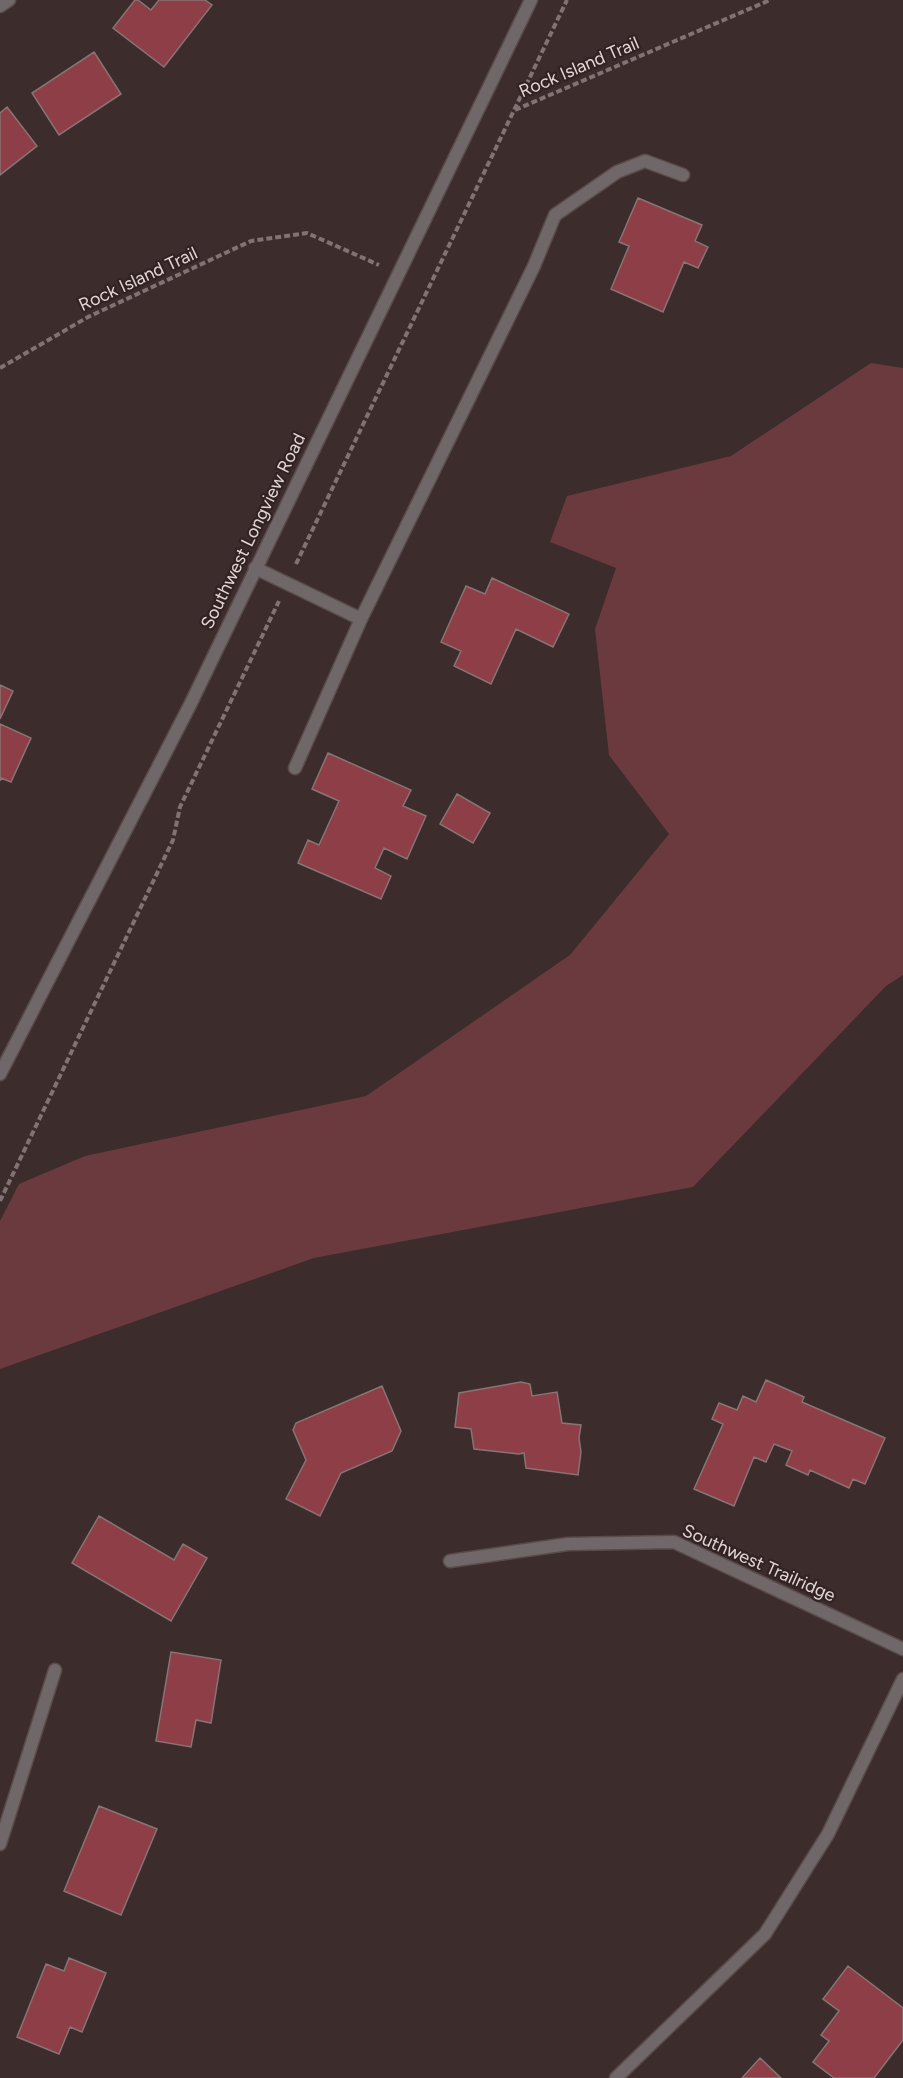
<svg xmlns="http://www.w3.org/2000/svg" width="903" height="2078" viewBox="0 0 903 2078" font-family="Figtree,sans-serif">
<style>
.green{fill:#6a3a3e}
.building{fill:#8e3e47;stroke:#887474;stroke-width:1.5}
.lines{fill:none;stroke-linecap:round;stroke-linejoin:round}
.service-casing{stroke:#5a4b4b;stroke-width:15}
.minor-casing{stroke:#5a4b4b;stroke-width:15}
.tertiary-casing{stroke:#5a4b4b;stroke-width:15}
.path{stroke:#817373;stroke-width:4;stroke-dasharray:6 3;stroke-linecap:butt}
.service{stroke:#706768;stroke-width:12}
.minor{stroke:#706768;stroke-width:12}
.tertiary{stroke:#706768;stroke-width:12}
.labels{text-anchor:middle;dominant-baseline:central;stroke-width:4.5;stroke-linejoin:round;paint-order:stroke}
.street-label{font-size:18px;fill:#e1d6d6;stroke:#322223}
</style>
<rect width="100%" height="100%" fill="#3c2c2c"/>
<path class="green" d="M871 363 903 368V975L886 986 693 1187 314 1258 0 1369V1221L19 1184 85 1156 366 1096 570 955 669 834 609 755 595 629 616 568 550 542 567 496 731 456Z"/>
<path class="building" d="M135 0H138L151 10 159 0H205L212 5 164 67 113 28Z
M94 52 121 94 59 135 32 93Z
M7 107 37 146 0 175V113Z
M638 198 702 225 695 241 708 247 698 268 684 262 663 312 611 289 629 246 619 242Z
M492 578 569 614 553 647 516 629 491 684 454 666 461 651 441 642 466 586 485 594Z
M0 685 13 691 0 719Z
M0 724 31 738 11 782 1 778 0 781Z
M328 753 411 790 403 806 426 816 407 859 384 848 375 868 391 876 381 899 298 863 308 840 319 845 339 801 312 789Z
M457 794 490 813 473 843 440 824Z
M766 1380 804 1397 802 1402 885 1438 865 1484 853 1479 849 1488 810 1470 808 1475 786 1465 792 1451 774 1444 766 1462 754 1457 734 1506 694 1489 723 1424 712 1419 719 1403 737 1410 743 1396 756 1402Z
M521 1382 530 1384 532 1396 557 1392 562 1423 581 1425 579 1438 581 1452 578 1475 526 1468 524 1453 519 1454 474 1449 471 1429 455 1427 459 1393Z
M382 1386 401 1431 392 1451 341 1473 320 1516 286 1499 306 1460 293 1430 296 1423Z
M99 1516 174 1560 183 1544 207 1558 171 1621 72 1563Z
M171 1652 221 1660 211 1723 196 1720 191 1747 156 1741Z
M99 1806 157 1829 121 1915 64 1891Z
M69 1958 106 1973 82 2032 70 2027 59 2054 17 2037 46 1964 64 1971Z
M848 1966 903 2008V2040L874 2078H834L813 2062 829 2041 821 2035 839 2011 823 1999Z
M760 2058 781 2078H742Z"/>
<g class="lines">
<defs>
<path id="service" d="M255 568 361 619 534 266 555 215 617 172 645 161 683 175
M295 768 361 619"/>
<path id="minor" d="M0 6 9 0
M450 1561 568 1544 674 1542 903 1649
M0 1844 55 1670
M616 2078 765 1934 828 1834 903 1679"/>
<path id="tertiary" d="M0 1074 190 705 531 0"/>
</defs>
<use href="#service" class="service-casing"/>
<use href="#minor" class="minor-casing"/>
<use href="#tertiary" class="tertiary-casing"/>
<path class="path" d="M515 110 770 0
M0 368 88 317 251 241 307 233 379 265
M296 564 567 0
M0 1201 173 840 180 807 279 601"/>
<use href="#service" class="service"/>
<use href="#minor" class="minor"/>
<use href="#tertiary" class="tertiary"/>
</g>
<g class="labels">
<g class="street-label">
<text transform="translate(579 67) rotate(-23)">Rock Island Trail</text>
<text transform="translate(138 279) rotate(-25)">Rock Island Trail</text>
<text transform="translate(253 531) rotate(-64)">Southwest Longview Road</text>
<text transform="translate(759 1563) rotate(24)">Southwest Trailridge</text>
</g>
</g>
</svg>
